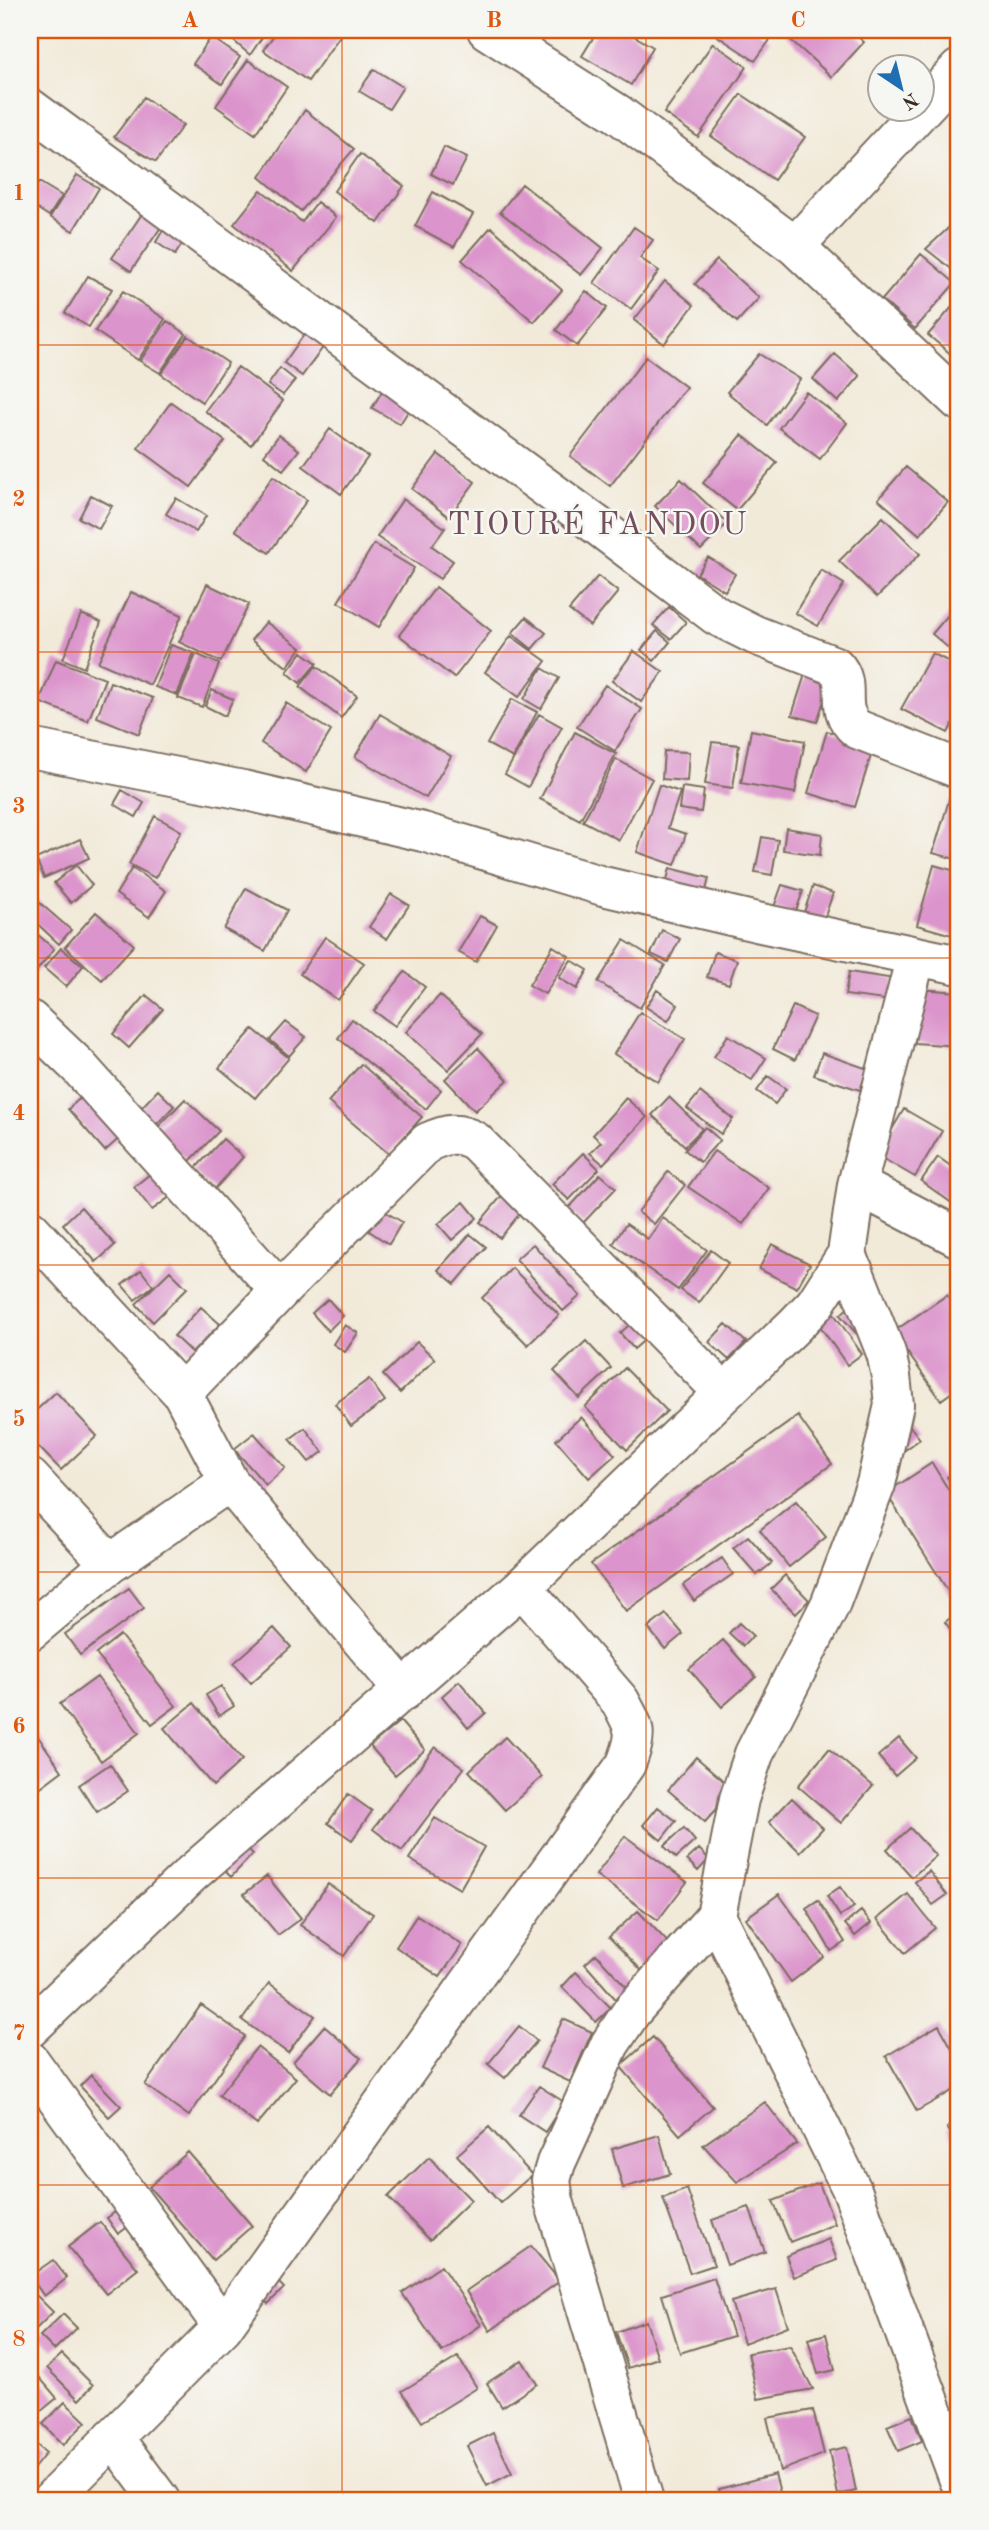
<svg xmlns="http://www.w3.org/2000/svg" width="989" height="2530" viewBox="0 0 989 2530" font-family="'Old Standard TT',serif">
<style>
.building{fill:#dc95cc}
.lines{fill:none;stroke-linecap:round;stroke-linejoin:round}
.minor-casing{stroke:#7b6d5f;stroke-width:42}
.minor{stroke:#fff;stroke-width:38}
.grid{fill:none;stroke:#df570d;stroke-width:2;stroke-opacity:0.55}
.labels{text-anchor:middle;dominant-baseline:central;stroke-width:5;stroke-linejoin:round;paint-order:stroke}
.quarter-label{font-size:32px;letter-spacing:2px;fill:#734f5b;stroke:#f6f6f2}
.neatline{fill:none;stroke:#df570d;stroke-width:2.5}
.grid-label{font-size:23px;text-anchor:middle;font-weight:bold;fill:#df570d}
</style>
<rect width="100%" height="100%" fill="#f6f6f2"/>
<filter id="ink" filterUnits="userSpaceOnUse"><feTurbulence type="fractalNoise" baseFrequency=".0143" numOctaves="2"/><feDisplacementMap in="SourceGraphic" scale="14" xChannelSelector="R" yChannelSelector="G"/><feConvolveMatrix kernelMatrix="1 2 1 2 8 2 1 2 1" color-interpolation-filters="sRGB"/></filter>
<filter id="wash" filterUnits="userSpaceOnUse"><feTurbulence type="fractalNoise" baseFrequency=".00686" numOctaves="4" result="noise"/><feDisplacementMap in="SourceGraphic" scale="28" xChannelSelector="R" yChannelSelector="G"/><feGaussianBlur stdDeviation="1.57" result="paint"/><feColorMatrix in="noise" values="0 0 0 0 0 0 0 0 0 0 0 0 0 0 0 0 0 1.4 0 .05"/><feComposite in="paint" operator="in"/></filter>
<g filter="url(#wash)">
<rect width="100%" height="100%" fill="#f2ead9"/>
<g id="blocks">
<path class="building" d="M221 30H267L250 55Z
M278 30H344L308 81 263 50Z
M598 30H624L653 47 631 85 582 56Z
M720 30H755L770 40 755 61 716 35Z
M788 30H850L864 42 832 77 784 34Z
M211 37 240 57 222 84 193 64Z
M713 43 747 67 698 137 664 113Z
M248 60 287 87 255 134 216 106Z
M374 69 403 87 389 109 359 91Z
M741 94 805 137 774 180 711 136Z
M144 97 183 125 156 162 114 137Z
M305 110 354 149 301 211 260 177Z
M444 147 467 158 453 185 431 174Z
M360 154 404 186 378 223 334 191Z
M77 175 99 188 73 231 50 217Z
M39 182 62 196 49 216 30 204V196Z
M522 184 603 248 581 275 500 212Z
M261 190 302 222 317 202 336 217 293 271 234 224Z
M433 192 473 214 454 247 415 226Z
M142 214 161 227 131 271 112 258Z
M959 218V275L926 249Z
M168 222 188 235 175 255 156 242Z
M491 227 562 290 534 322 462 260Z
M634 227 653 240 640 258 659 271 631 309 594 283Z
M921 254 955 283 915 329 882 300Z
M717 260 759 298 737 322 695 284Z
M88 276 112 289 89 327 65 313Z
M665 281 694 305 664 344 634 320Z
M123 291 165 319 138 360 95 331Z
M586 291 607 308 577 346 556 330Z
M959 299V361L928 335Z
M167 321 186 334 160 373 140 361Z
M306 332 324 346 302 376 284 363Z
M188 336 228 363 202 402 161 374Z
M759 354 800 379 767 425 727 392Z
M835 354 860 376 838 402 813 379Z
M646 357 686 387 610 486 570 456Z
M238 367 283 401 251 445 205 411Z
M280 368 295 380 283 395 268 385Z
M384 388 412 405 400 424 372 408Z
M806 392 847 423 820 459 779 428Z
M171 402 225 441 191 487 138 448Z
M330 429 368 457 341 494 303 466Z
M279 435 299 450 283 470 264 455Z
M742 435 777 463 737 510 703 483Z
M438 454 475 482 449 517 412 489Z
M906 467 948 502 920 535 878 499Z
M273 476 307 500 269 553 235 530Z
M681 479 727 523 701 550 655 506Z
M91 495 112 506 99 529 79 518Z
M176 498 206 516 196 532 166 514Z
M403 499 445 528 432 546 453 561 440 579 377 537Z
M883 517 920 554 877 597 839 561Z
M374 544 414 568 379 627 338 602Z
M708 557 735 574 725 591 697 574Z
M821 570 844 584 818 626 795 613Z
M598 576 618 592 590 626 569 610Z
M207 584 249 604 221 662 179 642Z
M436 587 491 631 454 678 399 635Z
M131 592 182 615 150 685 98 662Z
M959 602V657L932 634Z
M669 607 686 622 671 639 653 625Z
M81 614 101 622 84 668 63 659Z
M526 617 546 633 532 649 512 633Z
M266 622 301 648 287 667 251 640Z
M657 631 670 642 654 661 641 650Z
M511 636 546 661 519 697 485 672Z
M171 645 194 653 177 695 155 687Z
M634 651 663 672 641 702 612 681Z
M302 652 317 663 300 683 287 672Z
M932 653 959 667V711L948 733 901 709Z
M196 654 219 664 202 707 178 698Z
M56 660 105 679 88 721 39 702Z
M316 666 357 696 341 718 300 687Z
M542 668 559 678 541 709 524 699Z
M807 668 832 675 817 722 792 715Z
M110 682 153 698 139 734 97 717Z
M605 685 642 709 615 751 577 727Z
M212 690 233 699 225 716 205 706Z
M512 699 537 712 513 758 487 744Z
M286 703 331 731 306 772 261 743Z
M380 714 451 756 426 798 355 757Z
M539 714 562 727 528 787 505 774Z
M751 730 805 741 795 793 741 783Z
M827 731 874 746 855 807 808 793Z
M575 732 616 754 580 820 540 799Z
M712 742 739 745 733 788 705 784Z
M664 751 689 752 687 781 662 779Z
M616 759 652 779 619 840 583 821Z
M659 785 680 792 668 828 686 834 675 865 637 852Z
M682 787 704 790 701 812 679 809Z
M122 790 144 803 136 817 114 804Z
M949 800 959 803V860L933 853Z
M155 816 181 831 155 878 129 864Z
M786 828 822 834 820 855 783 850Z
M762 837 778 840 772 875 755 872Z
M80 839 89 858 44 878 36 859Z
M76 865 92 885 71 903 54 883Z
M934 865 959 872V937L917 925Z
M132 868 166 891 149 917 116 894Z
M670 868 709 878 704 899 665 888Z
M782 885 803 891 795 914 774 907Z
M813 886 833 893 822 925 802 918Z
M246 888 287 910 265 951 224 929Z
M391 894 409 905 387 939 369 927Z
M33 897 71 930 59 944 30 917V900Z
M96 912 134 945 102 980 65 947Z
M480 916 497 925 476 962 458 952Z
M662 930 680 939 668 962 651 954Z
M35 932 54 949 30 979V938Z
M325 937 364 963 338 1000 300 974Z
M624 940 665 965 640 1008 598 982Z
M553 946 569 956 545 994 529 985Z
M61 948 83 966 66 987 44 968Z
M715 952 737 960 729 984 707 977Z
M571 960 588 970 577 989 559 978Z
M405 972 425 987 395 1026 374 1011Z
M849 972 895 979 892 1001 845 995Z
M919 989 959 992V1046L915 1043Z
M657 990 678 1005 668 1021 646 1007Z
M146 995 163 1009 129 1048 113 1034Z
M440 995 482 1034 448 1070 406 1032Z
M793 1006 815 1016 795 1060 773 1049Z
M640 1012 685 1039 658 1082 614 1054Z
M352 1019 441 1090 426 1109 338 1038Z
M286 1022 306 1037 289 1056 270 1040Z
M253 1029 289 1058 255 1098 219 1068Z
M728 1035 766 1058 752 1080 714 1057Z
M478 1048 508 1080 475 1111 445 1079Z
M822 1053 868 1069 860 1090 814 1075Z
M361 1064 422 1117 389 1154 328 1102Z
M768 1076 786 1089 775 1104 757 1091Z
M158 1090 174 1106 155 1126 138 1111Z
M88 1091 125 1133 105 1151 68 1109Z
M700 1092 733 1119 721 1134 687 1108Z
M669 1097 702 1129 685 1146 652 1115Z
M626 1098 647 1117 603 1164 590 1153 601 1142 593 1135Z
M185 1099 219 1131 189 1162 155 1130Z
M904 1109 942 1131 915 1177 877 1155Z
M705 1127 720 1140 700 1162 685 1150Z
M223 1139 243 1157 214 1190 193 1171Z
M714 1151 769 1188 743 1224 688 1187Z
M583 1153 599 1169 569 1200 552 1184Z
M938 1157 959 1172V1202L956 1206 921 1181Z
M156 1169 175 1193 152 1210 134 1187Z
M668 1172 685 1185 654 1224 638 1212Z
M600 1174 616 1188 583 1223 568 1209Z
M504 1193 524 1208 500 1238 480 1222Z
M464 1202 477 1218 452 1240 438 1224Z
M376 1206 402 1222 389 1244 363 1227Z
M81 1207 115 1245 96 1262 63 1224Z
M663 1218 707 1250 678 1290 613 1244 626 1224 648 1239Z
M470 1234 486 1247 455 1284 438 1270Z
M533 1244 580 1296 563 1311 516 1259Z
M772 1244 810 1264 797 1288 759 1269Z
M711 1250 728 1263 699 1303 681 1290Z
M512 1268 559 1315 528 1345 482 1298Z
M141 1270 153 1286 135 1300 122 1285Z
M170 1271 187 1288 153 1322 136 1304Z
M947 1295 959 1312V1387L941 1400 893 1332Z
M328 1299 343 1316 328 1331 312 1313Z
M851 1305 868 1323 856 1333 840 1315Z
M201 1307 220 1324 192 1353 174 1336Z
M830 1308 862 1354 847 1365 815 1319Z
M642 1314 656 1330 634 1349 620 1333Z
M726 1324 746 1342 729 1360 709 1342Z
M345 1325 358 1333 345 1352 333 1344Z
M586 1341 611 1368 579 1398 554 1371Z
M417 1342 435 1359 400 1393 383 1375Z
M625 1368 667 1411 627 1450 585 1407Z
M369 1379 385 1401 351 1426 335 1404Z
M56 1392 97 1436 61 1470 30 1438V1416Z
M798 1416 832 1464 626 1611 591 1564Z
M581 1417 615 1455 589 1478 556 1440Z
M909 1425 920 1439 905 1450 895 1436Z
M305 1428 323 1452 309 1462 290 1439Z
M254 1433 285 1468 266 1485 234 1449Z
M932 1463 959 1507V1596L953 1599 886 1493Z
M959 1468V1494L947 1477Z
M796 1501 826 1537 789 1567 760 1530Z
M748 1536 772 1563 757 1575 733 1548Z
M722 1558 733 1574 694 1601 683 1585Z
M785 1575 809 1600 796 1614 771 1589Z
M129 1588 144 1608 80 1655 65 1634Z
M959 1612V1641L945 1622Z
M666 1614 683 1634 665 1649 648 1628Z
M739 1623 753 1636 743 1646 729 1633Z
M274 1628 291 1647 251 1683 234 1663Z
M120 1635 176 1706 152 1724 96 1654Z
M723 1640 756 1677 722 1707 689 1669Z
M97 1677 139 1733 101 1761 60 1704Z
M459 1681 486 1713 468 1728 442 1696Z
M221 1686 234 1706 219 1716 206 1695Z
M194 1703 242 1760 213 1786 164 1728Z
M400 1721 425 1750 395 1775 370 1746Z
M30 1725 62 1771 38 1789 30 1777Z
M505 1737 542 1777 505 1810 469 1771Z
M899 1738 916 1758 895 1776 878 1756Z
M435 1747 464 1768 402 1851 373 1829Z
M829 1749 873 1786 841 1823 798 1786Z
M696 1757 734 1790 705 1822 668 1790Z
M110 1764 128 1791 97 1812 79 1785Z
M348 1794 372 1811 352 1840 328 1823Z
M792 1798 823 1828 800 1852 769 1822Z
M658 1807 676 1821 661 1840 643 1825Z
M435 1818 484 1847 460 1889 409 1859Z
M684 1828 695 1841 676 1858 664 1846Z
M910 1828 936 1856 912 1877 887 1849Z
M625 1836 687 1882 658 1920 596 1875Z
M239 1840 253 1854 231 1877 216 1862Z
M699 1849 709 1859 698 1871 687 1860Z
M929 1871 947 1895 933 1905 915 1882Z
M267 1876 301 1918 278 1935 244 1894Z
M328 1884 373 1914 344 1956 300 1925Z
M840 1887 854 1907 840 1916 827 1896Z
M779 1894 824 1957 791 1982 746 1918Z
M908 1894 935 1928 905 1953 877 1919Z
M818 1900 845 1942 831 1951 806 1908Z
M638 1911 674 1949 646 1975 609 1937Z
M861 1911 871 1923 855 1936 845 1924Z
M417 1915 462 1945 440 1977 396 1947Z
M596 1954 632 1993 620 2004 585 1964Z
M576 1972 611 2008 596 2022 562 1987Z
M269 1983 315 2016 288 2053 242 2020Z
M201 2005 245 2036 189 2116 145 2085Z
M563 2019 592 2032 570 2082 540 2068Z
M939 2025 959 2061V2087L917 2111 886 2056Z
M324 2026 361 2058 330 2094 293 2062Z
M519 2026 537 2041 505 2078 488 2064Z
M653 2037 713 2107 680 2135 620 2066Z
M257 2047 296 2078 257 2125 219 2095Z
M91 2075 121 2106 109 2117 80 2086Z
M539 2086 564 2102 545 2132 519 2115Z
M765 2102 797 2144 737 2182 703 2145Z
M959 2119V2145L947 2128Z
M489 2127 532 2175 500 2203 457 2155Z
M659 2135 670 2174 623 2188 612 2149Z
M188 2152 252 2226 213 2260 149 2187Z
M429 2157 471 2200 430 2240 388 2197Z
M819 2183 835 2224 790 2242 773 2201Z
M687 2189 714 2265 690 2273 663 2198Z
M126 2204 137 2220 118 2234 107 2218Z
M749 2207 765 2252 727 2265 712 2220Z
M100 2222 138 2269 106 2294 68 2247Z
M829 2239 837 2260 794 2277 786 2256Z
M531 2246 560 2281 490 2331 466 2291Z
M53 2260 67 2278 44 2296 30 2276Z
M441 2266 481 2325 442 2352 402 2293Z
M274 2278 284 2288 268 2304 258 2294Z
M714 2278 733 2336 680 2353 662 2295Z
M30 2289 53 2312 35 2330 30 2325Z
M776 2289 788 2326 744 2343 731 2302Z
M63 2314 77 2328 54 2350 40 2336Z
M646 2321 658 2358 628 2368 616 2332Z
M826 2334 835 2370 818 2374 808 2339Z
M790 2346 813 2389 758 2399 748 2353Z
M62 2354 93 2385 79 2400 47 2368Z
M458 2357 477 2388 422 2422 402 2391Z
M522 2360 537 2384 502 2407 487 2383Z
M34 2371 57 2398 41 2411 30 2397V2375Z
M65 2402 86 2422 63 2445 43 2424Z
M813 2410 824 2454 780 2471 767 2418Z
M912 2416 922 2441 898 2451 887 2426Z
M493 2433 512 2473 487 2486 467 2446Z
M30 2439 46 2453 30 2473Z
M847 2447 856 2491 838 2495 829 2451Z
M775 2474 782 2500H722L719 2489Z"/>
</g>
</g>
<g filter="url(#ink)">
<use href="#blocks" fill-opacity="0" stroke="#7b6d5f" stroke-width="2"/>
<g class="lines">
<defs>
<path id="minor" d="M487 30 618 114 795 246 959 401
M30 108 598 526 717 616 755 635 835 666C854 686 832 708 857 729L959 769
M795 246 959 69
M30 748 243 790 423 832 603 886 761 923 959 965
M30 1020 78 1066 280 1291 182 1393
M857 1185 959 1238
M30 1229 182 1393 229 1482
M280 1291 428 1142C447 1134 457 1131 475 1141L724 1393
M30 1478 110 1564
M30 1631 110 1564 229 1482 404 1691
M716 1916 852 2190 959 2480
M30 2028 190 1875 522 1587 794 1326 815 1304 847 1254 857 1185 916 956
M30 2061 223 2327
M113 2437 160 2500
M51 2500 223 2327 626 1764C638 1732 636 1730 620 1701L522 1587
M644 2500 554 2201 551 2180 556 2163 610 2044 632 2011 716 1916 739 1799 754 1754 830 1605 876 1484 894 1405 891 1376 886 1353 847 1254"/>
</defs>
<use href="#minor" class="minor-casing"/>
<use href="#minor" class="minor"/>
</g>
</g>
<path class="grid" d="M342 30V2500M646 30V2500M30 345H959M30 652H959M30 958H959M30 1265H959M30 1572H959M30 1878H959M30 2185H959"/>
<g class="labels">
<g class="quarter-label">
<text x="598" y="526">TIOURÉ FANDOU</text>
</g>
</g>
<rect width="989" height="2530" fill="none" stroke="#f6f6f2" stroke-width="77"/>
<g transform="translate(901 88) rotate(145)"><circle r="33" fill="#f6f6f2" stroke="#aba49d" stroke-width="2"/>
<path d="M0-5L12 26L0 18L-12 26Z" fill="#1f6fb2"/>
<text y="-10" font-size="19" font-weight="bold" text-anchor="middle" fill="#3b2a1e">N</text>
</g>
<rect x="38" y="38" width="912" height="2454" class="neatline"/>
<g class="grid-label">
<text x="190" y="27">A</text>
<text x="494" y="27">B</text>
<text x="798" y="27">C</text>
<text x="19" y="200">1</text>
<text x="19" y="506">2</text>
<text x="19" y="813">3</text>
<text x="19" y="1120">4</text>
<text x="19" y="1426">5</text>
<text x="19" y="1733">6</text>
<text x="19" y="2040">7</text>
<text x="19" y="2346">8</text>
</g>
</svg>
